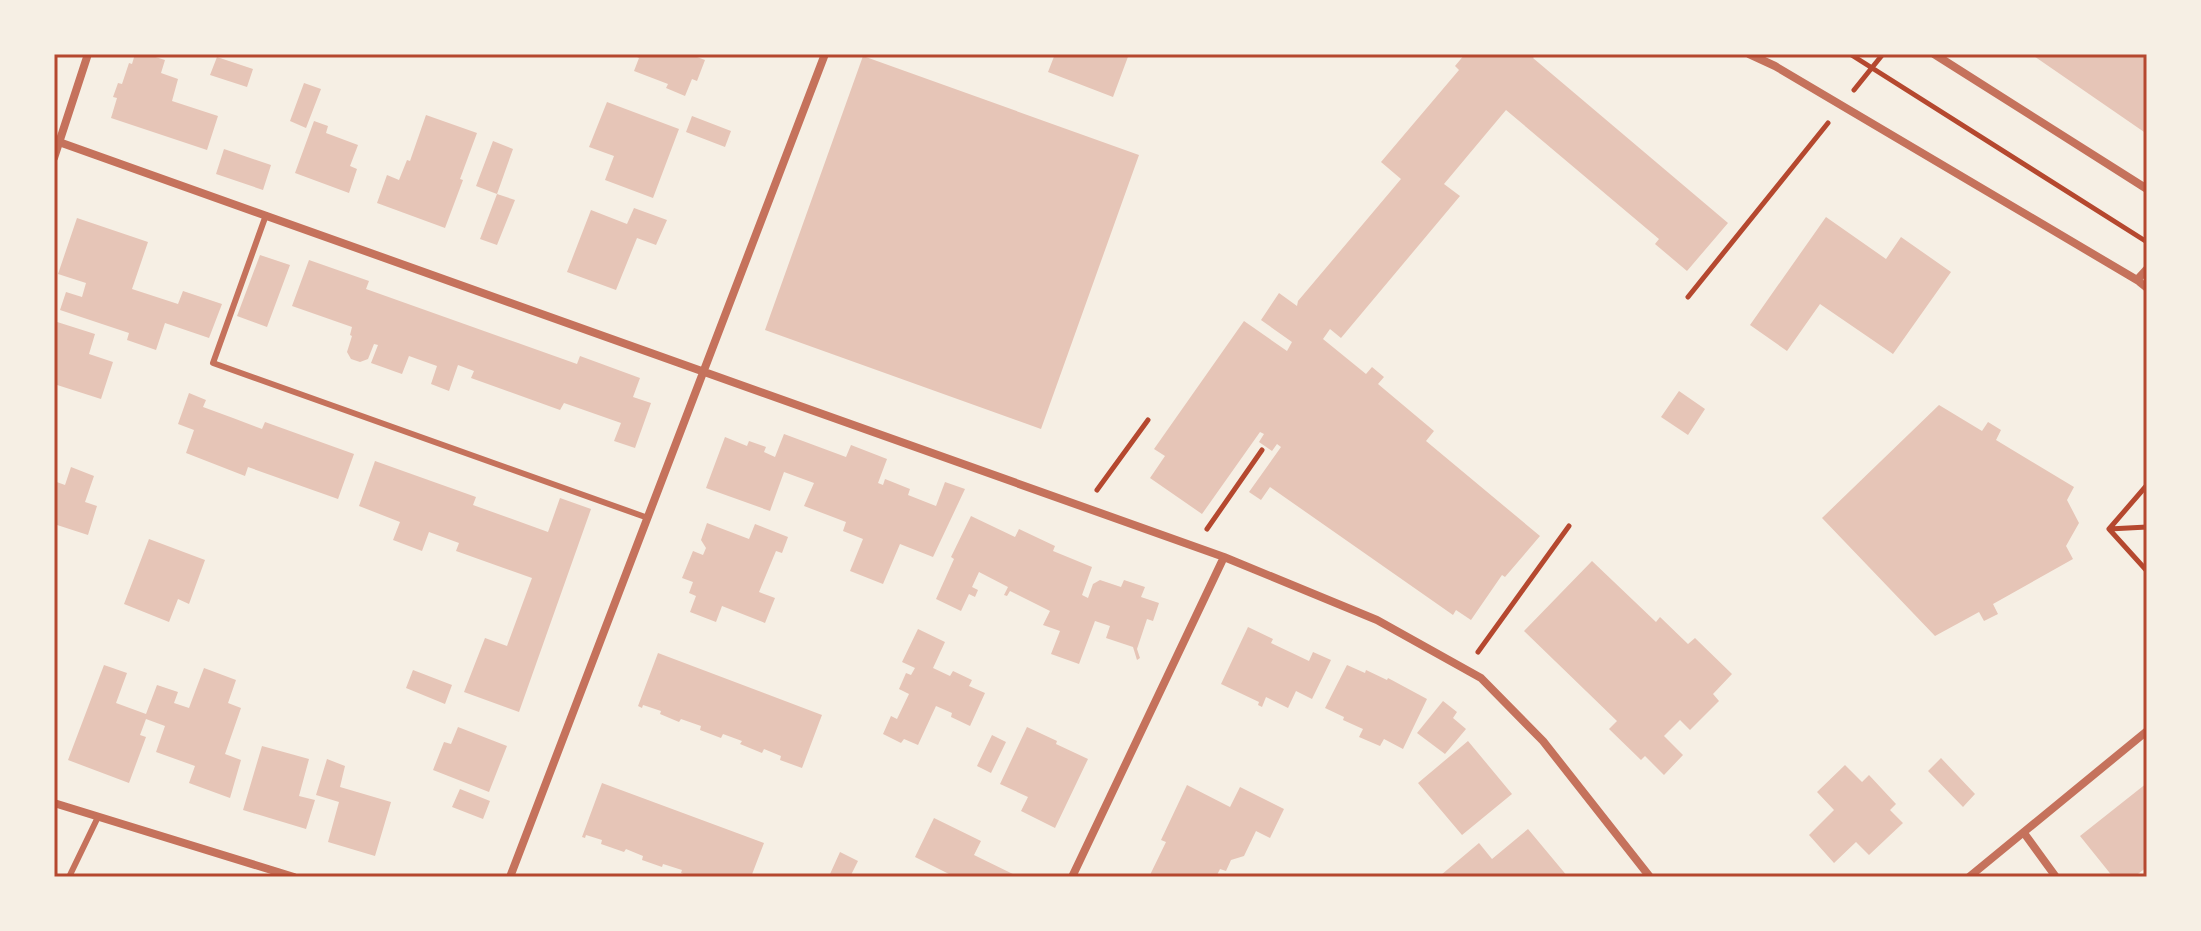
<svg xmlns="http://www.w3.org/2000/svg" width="2201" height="931" viewBox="0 0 2201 931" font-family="Roboto,sans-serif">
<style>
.building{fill:#e6c5b7}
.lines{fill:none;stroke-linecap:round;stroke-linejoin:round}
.path{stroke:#b5482f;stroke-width:5}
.service{stroke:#c5725c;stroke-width:6}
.minor{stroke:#c5725c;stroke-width:8}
.neatline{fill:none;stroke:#b5482f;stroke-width:3}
</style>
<rect width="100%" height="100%" fill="#f6efe4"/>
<path class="building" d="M135 54H146L165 60 161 73 178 79 172 101 218 116 207 150 111 118 117 98 113 97 118 83 122 84 129 63 132 64Z
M631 54H699L697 57 705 60 697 81 692 79 685 96 666 88 668 84 634 71 639 58Z
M1055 54H1129L1113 97 1048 72Z
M1465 54H1536L1533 58 1728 223 1687 271 1655 244 1659 239 1506 110 1444 184 1460 196 1341 338 1330 329 1323 339 1366 374 1372 367 1384 377 1378 384 1434 431 1426 441 1540 536 1505 577 1502 575 1471 620 1456 610 1453 615 1270 487 1261 500 1249 492 1281 447 1277 444 1272 451 1259 442 1264 434 1260 432 1202 514 1150 478 1165 456 1154 449 1244 321 1287 351 1292 342 1261 320 1279 293 1297 306 1298 301 1401 179 1381 162 1459 70 1455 66Z
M2031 54H2139L2147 59V134Z
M863 56 1139 155 1041 429 765 330Z
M217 57 253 69 247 87 210 75Z
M304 83 321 89 306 128 290 121Z
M607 102 679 129 653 198 605 180 614 156 589 147Z
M426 115 477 133 460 179 463 180 445 228 377 203 387 175 399 180 407 160 410 161Z
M692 116 731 131 725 147 686 132Z
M314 121 328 126 326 133 358 145 350 166 357 169 349 193 295 173Z
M493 141 513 149 497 194 515 200 497 245 480 239 497 194 476 186Z
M224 149 271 165 263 190 216 174Z
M634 208 667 220 656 245 637 238 616 290 567 272 591 210 627 224Z
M1826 217 1886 259 1901 237 1951 272 1893 354 1820 304 1787 351 1750 325Z
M77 218 148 242 132 289 178 304 183 291 222 304 209 338 165 323 156 350 127 340 129 333 60 310 66 292 82 297 86 283 58 274Z
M260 255 290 265 267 327 237 316Z
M309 260 369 281 366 289 518 343 577 364 580 356 640 378 633 397 651 403 635 448 614 441 621 423 564 403 560 410 471 378 474 371 458 365 449 391 431 384 437 366 409 356 402 374 371 363 378 345 374 344 368 359 360 362 351 359 347 352 352 336 350 335 352 327 292 306Z
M54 321 95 334 89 354 113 362 101 399 54 384Z
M1679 391 1705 409 1688 435 1661 417Z
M189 393 206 400 203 407 233 418 262 429 265 422 354 454 338 499 248 467 245 476 186 453 194 430 178 424Z
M1939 405 1982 431 1988 422 2001 430 1996 440 2074 487 2067 500 2079 523 2066 546 2073 559 1993 604 1998 614 1984 621 1979 612 1935 636 1822 518Z
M784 434 846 457 851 445 887 459 878 483 883 485 885 479 910 489 908 495 936 506 945 482 965 489 933 557 900 544 883 584 850 571 863 539 843 531 846 522 804 506 814 483 784 472 770 511 706 488 725 437 747 446 749 441 766 447 764 452 775 457Z
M375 461 476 497 473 505 548 532 560 498 591 509 519 712 464 692 485 638 507 646 532 578 456 551 459 543 429 532 422 551 393 540 400 522 359 506Z
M71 467 94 476 85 502 97 506 88 535 54 524V481L65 485Z
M971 516 1015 537 1019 529 1055 546 1053 551 1092 567 1082 595 1088 598 1093 584 1100 580 1121 587 1124 580 1145 587 1141 597 1159 603 1153 621 1147 619 1137 649 1140 658 1137 660 1133 647 1106 638 1110 626 1095 621 1079 664 1051 654 1060 631 1043 625 1050 611 1010 591 1007 596 1004 595 1008 587 979 572 972 587 978 590 975 597 969 594 961 611 936 599 954 559 951 557Z
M707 523 749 539 755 524 788 537 782 553 776 551 759 592 775 598 765 623 722 606 716 622 690 612 696 596 689 593 693 582 682 578 693 551 703 555 706 548 701 540Z
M149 539 205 560 189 604 178 599 169 622 124 604Z
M1592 561 1656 622 1660 617 1688 644 1695 638 1732 674 1713 694 1719 701 1690 730 1680 720 1664 736 1683 755 1664 775 1645 756 1641 760 1609 729 1617 721 1524 631Z
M1248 627 1273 639 1271 643 1309 661 1313 652 1331 660 1312 699 1296 691 1288 708 1266 697 1262 707 1258 705 1259 702 1221 684Z
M918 629 945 642 933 668 950 676 953 671 972 680 969 686 985 693 970 726 951 717 952 713 936 706 918 745 904 739 901 743 883 734 891 716 897 719 909 694 899 689 906 673 911 675 915 668 902 662Z
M658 653 822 715 802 768 780 760 781 756 764 749 762 753 740 744 742 741 723 734 721 738 700 730 701 726 681 719 679 722 660 714 661 711 643 705 642 708 638 706Z
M104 665 127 673 116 703 146 714 157 685 178 692 174 703 189 708 204 668 236 680 228 703 241 708 225 754 241 760 230 798 189 783 195 766 156 752 165 726 146 719 140 735 146 737 129 783 68 760Z
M1347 665 1365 673 1366 670 1387 680 1388 678 1427 699 1403 749 1384 739 1380 746 1359 737 1363 729 1343 720 1344 717 1325 708Z
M413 670 452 685 445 704 406 688Z
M1443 701 1457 712 1453 718 1466 729 1445 754 1417 733Z
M458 727 507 746 489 792 433 770 444 742 451 744Z
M1027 727 1057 741 1056 744 1088 759 1055 828 1021 811 1028 797 1000 784Z
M992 735 1006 742 991 773 977 766Z
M1468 741 1512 794 1462 835 1418 783Z
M262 746 309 759 299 796 315 800 306 829 243 810Z
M1941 758 1975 794 1963 807 1928 771Z
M327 759 345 766 340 787 391 802 375 856 328 842 339 802 316 795Z
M1845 765 1862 782 1869 775 1896 804 1890 810 1903 823 1869 855 1856 842 1834 863 1809 835 1834 810 1817 792Z
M602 783 764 843 751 877H691L681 873 682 870 663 864 662 867 642 860 643 856 626 849 624 852 601 844 602 840 586 835 585 838 582 837Z
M2147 783V867L2134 877H2113L2080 836Z
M1187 785 1230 807 1240 787 1284 809 1270 838 1256 831 1244 856 1231 860 1226 871 1220 869 1216 877H1149L1166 842 1161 840Z
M460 789 490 801 483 819 452 807Z
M934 818 981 841 974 855 1019 877H955L915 857Z
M1528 829 1568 877 1475 875 1442 877 1441 875 1479 843 1492 859Z
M840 852 858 861 850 877H835L830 874Z"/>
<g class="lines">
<path class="path" d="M1850 54 2147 242
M1854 90 1883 54
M1688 297 1828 123
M2147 485 2109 529 2147 527
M1097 490 1148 420
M1207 529 1262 450
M2109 529 2147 571
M1478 652 1569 526"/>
<path class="service" d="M266 215 213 363 648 518
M69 877 98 817"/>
<path class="minor" d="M1749 54 1775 66 2137 280 2147 288
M1934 54 2147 189
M59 142 1224 557 1377 620 1481 678 1543 741 1650 877
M54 158 88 54
M2137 280 2147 269
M54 803 294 877
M2024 833 2056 877
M510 877 825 54
M1072 877 1224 557
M1969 877 2147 731"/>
</g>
<rect width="2201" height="931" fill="none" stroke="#f6efe4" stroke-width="112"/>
<rect x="56" y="56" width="2089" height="819" class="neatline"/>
</svg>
